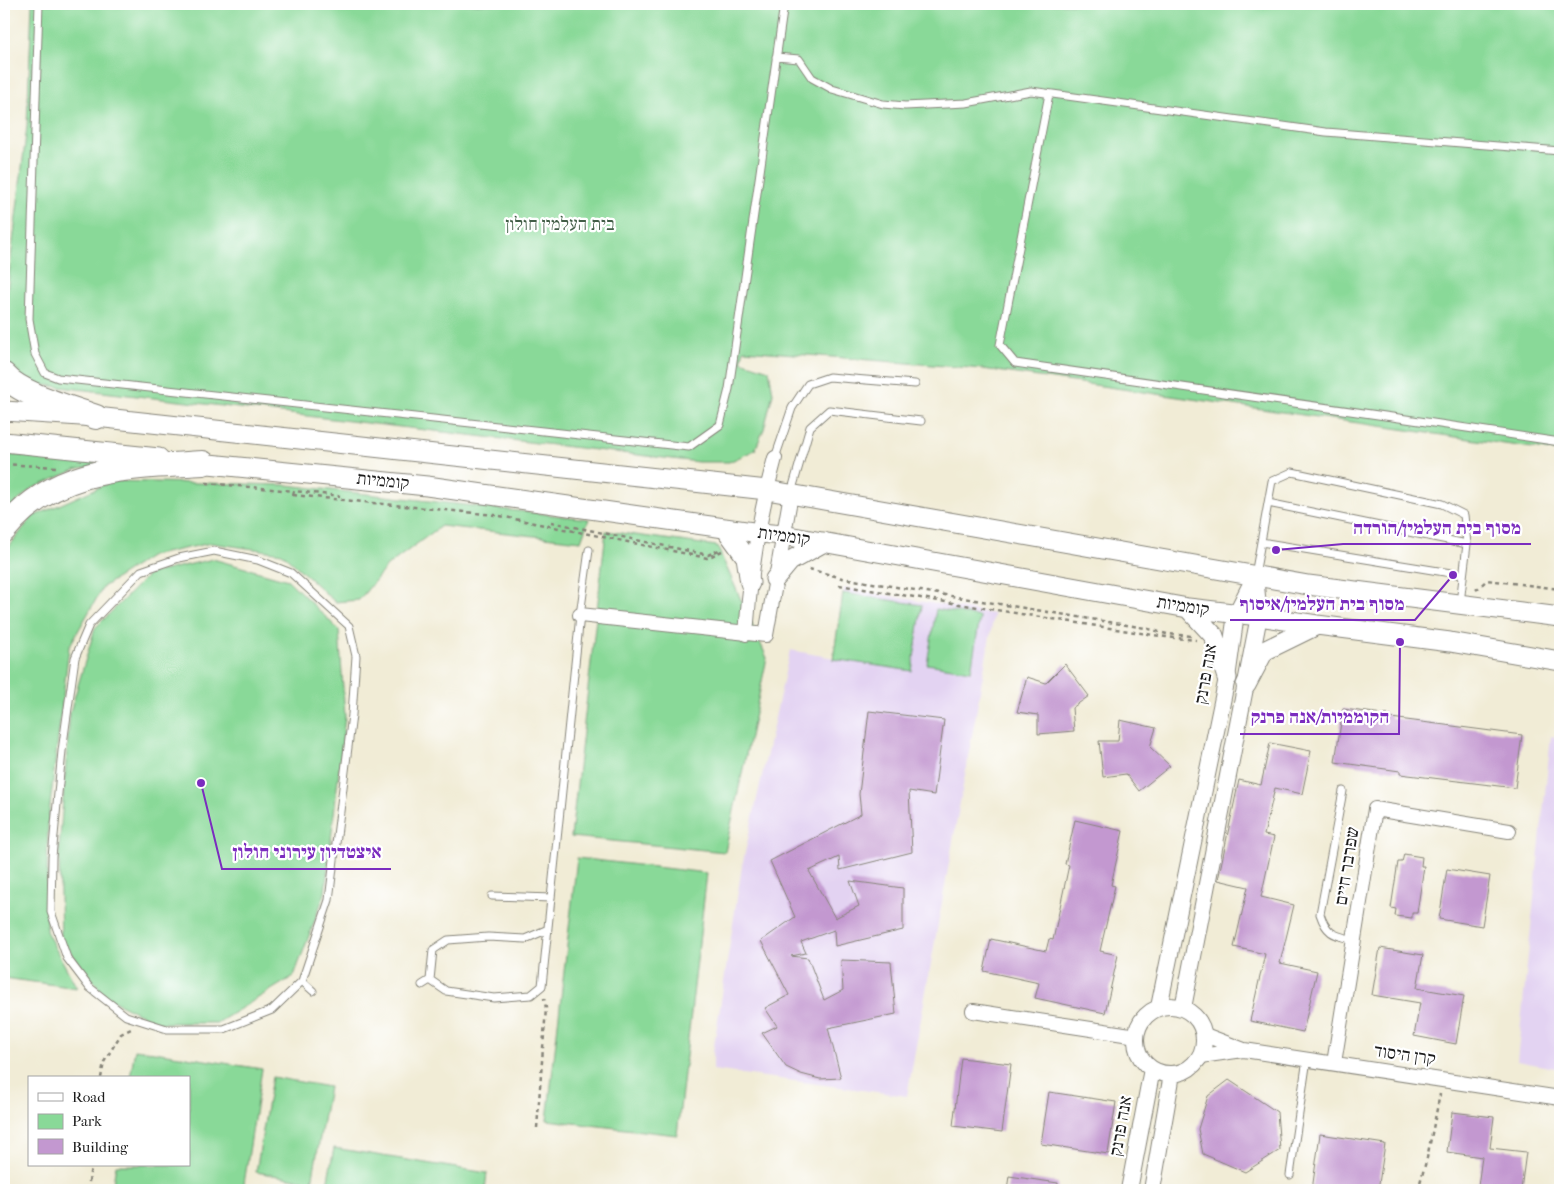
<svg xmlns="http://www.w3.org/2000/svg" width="1564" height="1194" viewBox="0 0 1564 1194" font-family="'IM FELL French Canon','Frank Ruhl Libre',serif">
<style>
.built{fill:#e3d3f2}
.green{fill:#89d998;stroke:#527a5a}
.building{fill:#c398d0}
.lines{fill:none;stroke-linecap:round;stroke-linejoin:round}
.service-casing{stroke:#868479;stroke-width:9}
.minor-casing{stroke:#868479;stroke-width:16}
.tertiary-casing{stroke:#868479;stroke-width:18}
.secondary-casing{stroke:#868479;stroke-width:21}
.motorway-casing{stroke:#868479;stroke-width:26}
.path{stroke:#868479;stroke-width:2.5;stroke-dasharray:4 4;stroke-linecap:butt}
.service{stroke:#fff;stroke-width:7}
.minor{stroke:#fff;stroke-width:14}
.tertiary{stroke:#fff;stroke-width:16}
.secondary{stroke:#fff;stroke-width:19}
.motorway{stroke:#fff;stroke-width:24}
.labels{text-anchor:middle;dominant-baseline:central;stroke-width:4.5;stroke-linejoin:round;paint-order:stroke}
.park-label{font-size:18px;fill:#425e47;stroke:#fff}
.street-label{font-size:18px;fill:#1c1c1c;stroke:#fff}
.leader{fill:none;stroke:#7b2cbf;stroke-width:2}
.callout-dot{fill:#7b2cbf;stroke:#fff;stroke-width:2}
.callout-label{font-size:19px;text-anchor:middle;font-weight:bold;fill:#7b2cbf;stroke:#fff;stroke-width:4.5;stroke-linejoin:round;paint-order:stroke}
</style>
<rect width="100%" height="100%" fill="#fff"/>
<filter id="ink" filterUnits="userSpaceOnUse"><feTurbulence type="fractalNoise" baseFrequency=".02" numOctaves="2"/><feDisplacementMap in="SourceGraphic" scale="10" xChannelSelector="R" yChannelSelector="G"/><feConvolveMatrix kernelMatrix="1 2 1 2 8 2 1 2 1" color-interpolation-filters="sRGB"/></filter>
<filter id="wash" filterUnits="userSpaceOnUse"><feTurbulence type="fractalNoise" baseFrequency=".0096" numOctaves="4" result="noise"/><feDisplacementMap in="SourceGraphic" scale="20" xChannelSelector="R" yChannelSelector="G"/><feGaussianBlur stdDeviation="1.12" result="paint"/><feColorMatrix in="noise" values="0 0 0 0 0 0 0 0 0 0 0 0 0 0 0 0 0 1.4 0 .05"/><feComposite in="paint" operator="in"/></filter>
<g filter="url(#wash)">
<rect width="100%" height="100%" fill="#f1ecd6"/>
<path class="built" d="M844 588 994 614 907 1096 713 1070V1052L742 866 790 650 834 658Z
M1551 736 1560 738V1069L1517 1061Z"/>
<path class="green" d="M32 4H1560V452L983 369 744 350 741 361 769 370 773 393 764 429 755 450 729 462H698L26 383 7 367 4 343 7 292 27 126Z
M4 454 105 464 75 470 31 489 4 514Z
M113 481 287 485 589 519 581 541 441 526 387 566 359 600 335 602 282 553 211 543 151 556 103 587 69 647 48 822 46 931 77 988 4 978V553L32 517Z
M606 531 717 546 767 658 725 852 571 837Z
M213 559 288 580 339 630 345 717 325 893 294 976 217 1023H158L107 998 61 940 59 850 70 712 95 628 149 574Z
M843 593 922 605 912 671 833 659Z
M936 609 980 617 971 671 927 664Z
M577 858 707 873 677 1135 547 1120Z
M135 1049 262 1069 243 1190H112L116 1165H189V1078H130Z
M272 1077 329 1087 312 1182 256 1172Z
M334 1148 487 1173 485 1190H326Z"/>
<g id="blocks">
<path class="building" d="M1065 664 1089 696 1072 708 1074 731 1038 734V715L1017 712 1027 677 1046 683Z
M1343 709 1391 715V718L1522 735 1515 788 1400 774V771L1335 762Z
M869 711 944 720 934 795 909 791 912 852 840 870 839 857 809 871 835 918 859 906 850 881 903 888V930L835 946 834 930 801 942 806 953 791 956 808 958 824 1000 843 990 841 960 891 962 896 1014 828 1028 841 1078 820 1079 801 1074 786 1067 762 1033 777 1026 765 1008 789 995 761 941 795 917 770 861 861 814 859 794Z
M1120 720 1156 728 1150 747 1170 766 1139 791 1126 774 1103 777 1099 741H1118Z
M1270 743 1311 751 1302 794 1275 788 1264 835 1274 837 1261 897 1294 905 1280 963 1317 971 1303 1032 1250 1021 1265 954 1234 947 1248 887 1218 880 1239 780 1261 785Z
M1075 820 1123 831 1111 885 1115 886 1100 951 1118 955 1105 1013 1035 998 1039 983 984 971 991 939 1046 951 1049 939 1053 940 1069 865 1065 864Z
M1404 854 1422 857 1421 866H1424L1417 913H1412V918L1395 916 1396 909 1391 908 1398 862H1402Z
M1447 869 1490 876 1482 926 1439 919Z
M1380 948 1423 955 1417 988 1464 996 1456 1044 1414 1036 1420 1003 1372 995Z
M961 1058 1011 1064 1002 1132 953 1126Z
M1229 1080 1277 1112 1280 1150 1245 1172 1203 1154 1198 1129 1208 1096Z
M1049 1092 1116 1102 1108 1154 1041 1144Z
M1452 1112 1494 1117 1490 1148 1526 1152 1521 1190 1478 1186 1482 1157 1447 1152Z
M1320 1134 1385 1144 1378 1190H1312Z
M1009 1176 1058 1183 1057 1190H1007Z"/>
</g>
</g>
<g filter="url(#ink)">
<use href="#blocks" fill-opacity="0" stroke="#868479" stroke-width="1"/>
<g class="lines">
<defs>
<path id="service" d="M39 4 29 319 35 354 45 373 58 378 689 447 720 425 729 389 784 4
M776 57 799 59 812 78 832 89 883 104 905 106 966 103 1031 91 1326 132 1560 151
M1049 94 1000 345 1015 363 1413 420 1560 442
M775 458 792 408 808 384 829 377 915 384
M791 493 810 427 829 410 921 421
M1268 503 1467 544
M1261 542 1463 575
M214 551 258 560 291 573 349 626 356 656 352 715 329 900 302 981 272 1010 224 1029H167L126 1016 89 987 67 958 51 912 52 857 62 751 75 658 89 625 141 571 179 558Z
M1255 575 1272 481 1292 472 1442 504 1464 515 1467 544 1460 603
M1343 791 1320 914C1327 935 1335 935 1354 940
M492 896 551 898
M546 930 525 939 488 937 448 940 433 950 430 980 446 991 494 998 531 995 542 986 580 615 589 550
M302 981 313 991
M422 985 430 980
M1290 1175 1307 1059"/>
<path id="minor" d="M580 615 766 635 791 494
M746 634C750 575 759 515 775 458
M973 1011 1137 1036
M1205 1035 1244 1050 1560 1098
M1201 1056 1243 1050
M1334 1063 1375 809 1509 831"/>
<path id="tertiary" d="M1136 1040a34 34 0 1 1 68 0a34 34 0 1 1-68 0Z
M1159 1007 1227 678 1236 614 1255 576
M1183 1008 1259 616 1255 576
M1129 1190 1152 1069
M1152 1190 1172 1074"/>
<path id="secondary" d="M4 411 96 417 767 490 1308 585 1560 617
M4 442 159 458
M189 462 427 486 760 533 783 535 1188 608 1259 616 1317 625 1450 642 1560 661
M725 528 746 557 750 583
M775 579 790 561 824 542
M1188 608 1214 636 1227 678
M1246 685 1264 651 1317 625"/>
<path id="motorway" d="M4 375C21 395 71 408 96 417
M4 530C56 465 128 468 203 463"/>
</defs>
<use href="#service" class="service-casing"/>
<use href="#minor" class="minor-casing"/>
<use href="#tertiary" class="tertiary-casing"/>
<use href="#secondary" class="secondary-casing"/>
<use href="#motorway" class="motorway-casing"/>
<path class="path" d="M4 464 56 467
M206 483 294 491
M293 495 294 491 340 496
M293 495 495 515 707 558 722 551
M551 522 708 555 721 549
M809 569 842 578 1145 628 1167 634 1192 636
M839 585 1166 637 1196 640
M1476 590 1487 580 1560 589
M101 1078 104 1062 121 1034 131 1029
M537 1128 546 1008 544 998
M88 1190 91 1165
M1418 1190 1427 1158 1440 1094"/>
<use href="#service" class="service"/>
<use href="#minor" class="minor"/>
<use href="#tertiary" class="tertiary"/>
<use href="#secondary" class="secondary"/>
<use href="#motorway" class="motorway"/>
</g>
</g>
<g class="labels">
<g class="park-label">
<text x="560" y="224">בית העלמין חולון</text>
</g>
<g class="street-label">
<text transform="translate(383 481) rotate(6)">קוממיות</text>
<text transform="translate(784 536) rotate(8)">קוממיות</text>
<text transform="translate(1183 606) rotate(9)">קוממיות</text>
<text transform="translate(1206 674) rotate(-80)">אנה פרנק</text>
<text transform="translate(1347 866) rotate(-81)">שפרבר חיים</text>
<text transform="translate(1405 1055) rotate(8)">קרן היסוד</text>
<text transform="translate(1121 1126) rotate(-80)">אנה פרנק</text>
</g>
</g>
<path class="leader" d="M1276 550L1343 544H1531M1453 575L1415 620H1230M1400 642L1399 734H1240M201 783L222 869H391"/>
<g class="callout-dot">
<circle cx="1276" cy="550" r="5"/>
<circle cx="1453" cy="575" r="5"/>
<circle cx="1400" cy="642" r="5"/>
<circle cx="201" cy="783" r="5"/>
</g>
<g class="callout-label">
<text x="1437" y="534">מסוף בית העלמין/הורדה</text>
<text x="1322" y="610">מסוף בית העלמין/איסוף</text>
<text x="1320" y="723">הקוממיות/אנה פרנק</text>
<text x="307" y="858">איצטדיון עירוני חולון</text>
</g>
<rect width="1564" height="1194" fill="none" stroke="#fff" stroke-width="20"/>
<rect x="28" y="1076" width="162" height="90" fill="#ffffff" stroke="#a4a4a4"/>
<rect x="38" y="1093" width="25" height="8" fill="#ffffff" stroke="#a4a4a4"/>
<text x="72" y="1102" font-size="15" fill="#1c1c1c">Road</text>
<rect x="38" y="1114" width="25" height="15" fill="#89d998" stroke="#a4a4a4"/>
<text x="72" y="1126" font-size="15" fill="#1c1c1c">Park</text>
<rect x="38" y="1139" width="25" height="15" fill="#c398d0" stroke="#a4a4a4"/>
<text x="72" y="1152" font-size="15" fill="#1c1c1c">Building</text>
</svg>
